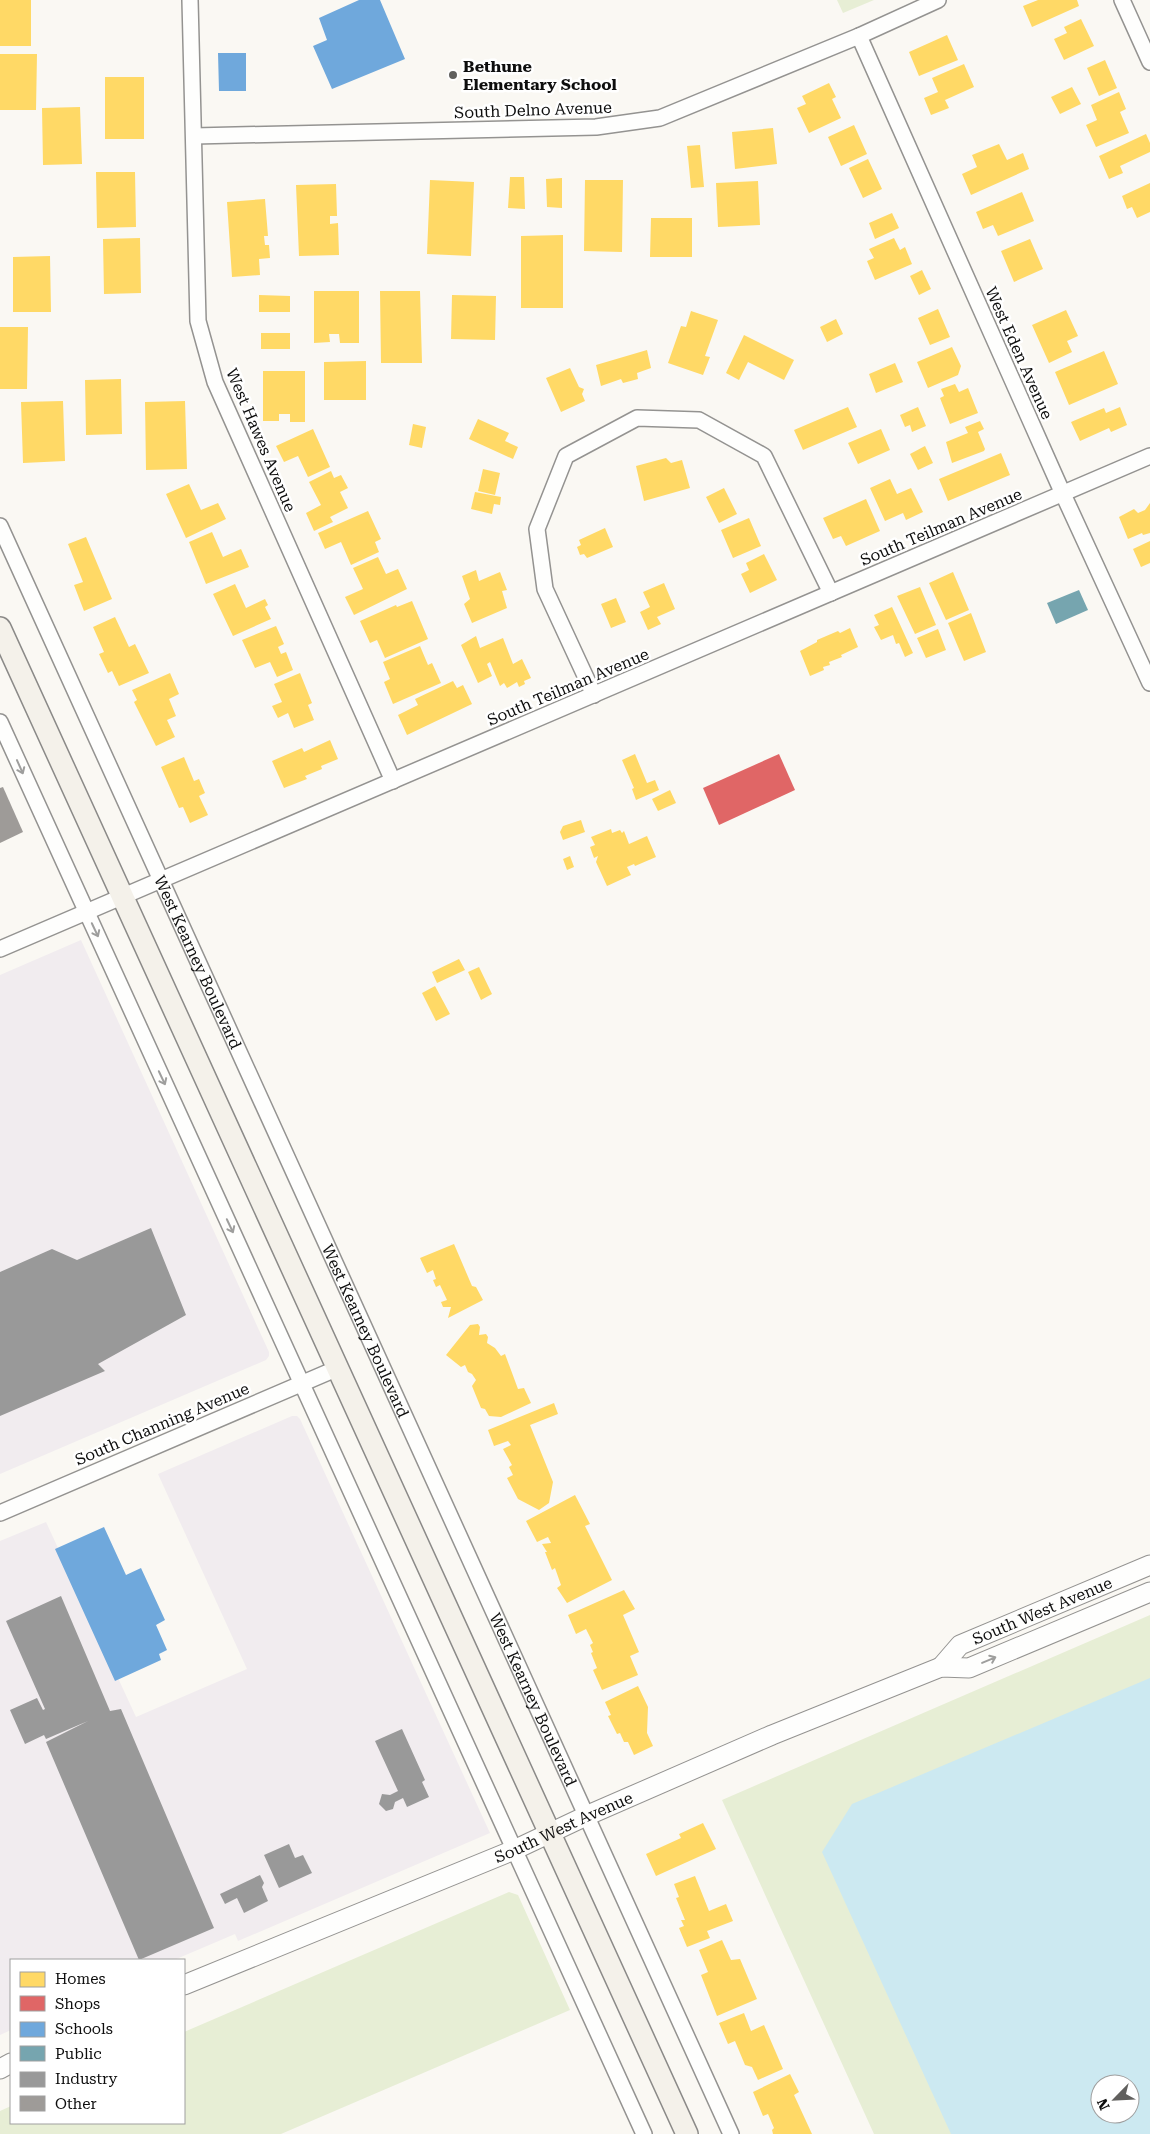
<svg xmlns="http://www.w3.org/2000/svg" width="1150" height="2134" viewBox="0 0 1150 2134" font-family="'Roboto Serif',serif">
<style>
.industrial{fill:#f1ecef}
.green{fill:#e7eed5;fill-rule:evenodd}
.water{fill:#cce9f1;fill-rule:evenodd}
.homes{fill:#ffd966}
.shops{fill:#e06666}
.schools{fill:#6fa8dc}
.public{fill:#76a5af}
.industry{fill:#999}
.building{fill:#9e9b98}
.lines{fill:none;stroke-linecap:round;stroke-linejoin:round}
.minor-casing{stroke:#949391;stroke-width:18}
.tertiary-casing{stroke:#949391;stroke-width:21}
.secondary-casing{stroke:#8b8a88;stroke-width:24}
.minor{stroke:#fefefd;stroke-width:15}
.tertiary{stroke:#fefefd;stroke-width:19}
.secondary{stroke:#f4f1ea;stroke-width:21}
.oneway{stroke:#9e9e9d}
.poi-dot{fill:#61605e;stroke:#fff;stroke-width:2}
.labels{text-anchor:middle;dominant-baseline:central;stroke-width:5;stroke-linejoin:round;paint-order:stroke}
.poi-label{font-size:16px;font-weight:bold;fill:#0e0e0e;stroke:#fff;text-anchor:start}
.street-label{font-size:16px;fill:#0e0e0e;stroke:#fff}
</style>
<rect width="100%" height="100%" fill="#faf8f3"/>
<path class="industrial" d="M81 940 269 1352V1356L266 1360 0 1474V975Z
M292 1416H297L300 1419 490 1833 238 1941 235 1934 174 1960H11V2030L0 2035V1541L46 1522 136 1717 247 1669 158 1474Z"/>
<path class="green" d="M837 0H874L843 13Z
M1150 1615V2134H874L722 1800ZM1100 2084H1130V2114H1100Z
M509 1892 518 1895 570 2010 281 2134H0V2111L11 2106V2123H184V2032Z"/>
<path class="water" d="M1150 1678V2134H951L822 1852 852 1804ZM1100 2084H1130V2114H1100Z"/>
<path class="homes" d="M0 0H31V46H0Z
M1038 0H1077L1079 6 1032 27 1023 6Z
M1081 19 1094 46 1064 60 1054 39 1067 33 1064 27Z
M947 35 958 60 919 76 909 52Z
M0 54H37L36 110H0Z
M1105 60 1117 88 1099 96 1087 68Z
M964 64 974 87 945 100 949 108 931 115 924 98 938 92 932 78Z
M105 77H144V139H105Z
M829 83 836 97 832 99 841 118 809 133 797 108 806 104 802 96Z
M1072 87 1081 104 1060 114 1051 97Z
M1119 92 1126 109 1120 112 1129 133 1096 147 1086 125 1097 120 1091 105Z
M80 107 82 164 43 165 42 108Z
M854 125 867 154 841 166 828 137Z
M773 128 777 164 735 169 732 132Z
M1146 134 1150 143V152L1120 166 1123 173 1109 179 1099 156Z
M999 144 1007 160 1023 153 1029 169 971 195 962 174 977 167 972 155Z
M700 145 704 187 691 188 687 146Z
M868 159 882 189 863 198 849 168Z
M96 172H135L136 227 97 228Z
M510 177H524L525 209 508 208Z
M562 178V208L547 207 546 179Z
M430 180 474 182 471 256 427 254Z
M585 180H623L622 252 584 251Z
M758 181 760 225 718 227 716 183Z
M1150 183V212L1137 218 1132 207 1127 209 1122 196Z
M336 184 337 216H330V224L338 223 339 255 299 256 296 185Z
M1022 192 1034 221 998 236 993 225 983 229 976 212Z
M265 199 268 236H264L265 245H269L270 258 259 259 260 275 232 277 227 202Z
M892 213 899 228 875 239 869 223Z
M651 218H692V257H650Z
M563 235V308H521V236Z
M140 238 141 293 104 294 103 239Z
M894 238 900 250 905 247 912 264 875 280 867 261 874 258 869 249Z
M1030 239 1043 269 1014 282 1001 251Z
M50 256 51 312H13V257Z
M922 270 931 289 919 295 910 276Z
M314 291H359V343H340L339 334H329L330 342 314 343Z
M380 291H420L422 363H381Z
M259 295 290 296V312H259Z
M452 295 496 296 495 340 451 339Z
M938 309 950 337 930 345 918 318Z
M1066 310 1078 336 1067 341 1072 352 1049 363 1032 325Z
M691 311 718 320 705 356 710 357 703 375 668 363 681 326 686 327Z
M836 319 843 334 827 342 820 327Z
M0 327H28L27 389H0Z
M261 333H290V349H261Z
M744 335 794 360 784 380 748 362 739 380 726 373Z
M952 347 961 366 958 375 928 388 917 362Z
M647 350 651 368 637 373 638 379 623 383 621 379 601 386 596 365Z
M1104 351 1118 384 1069 405 1055 372Z
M366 361V400H324V362Z
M895 363 903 382 876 393 869 374Z
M570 368 579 387 584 389 582 394 585 401 561 412 546 378Z
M263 371H305V422H290V414H279V421H263Z
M121 379 122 434 86 435 85 380Z
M955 384 959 392 968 388 978 413 950 424 940 398 944 396 941 389Z
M63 401 65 461 23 463 21 402Z
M185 401 187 469 146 470 145 402Z
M848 407 857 427 803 450 794 430Z
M918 407 926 426 912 432 910 425 905 427 900 415Z
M1120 407 1127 425 1111 432 1109 428 1080 441 1071 422 1104 408 1106 413Z
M478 419 509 433 505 441 518 447 513 459 469 439Z
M980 421 984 429 978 432 985 449 984 451 952 463 946 442 968 433 965 427Z
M413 424 426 427 422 448 409 445Z
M313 429 330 467 308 477 298 456 284 462 276 446Z
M881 429 890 450 858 464 848 443Z
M925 446 933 463 918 470 910 454Z
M1001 453 1010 475 948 501 939 479Z
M666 458 671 463 682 460 690 488 644 501 636 466Z
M483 469 500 473 495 495 478 491Z
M331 471 334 478 341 475 348 488 340 492 348 508 330 517 333 522 314 531 306 513 321 505 309 482Z
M890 479 897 494 911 488 923 512 906 520 903 513 885 521 870 488Z
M189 484 201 510 218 503 226 519 186 538 166 494Z
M724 488 737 514 719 523 706 497Z
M475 492 501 497 500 505 494 504 492 514 471 509Z
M866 499 880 531 846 546 841 536 833 539 823 518Z
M1150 503V533L1143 535 1142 533 1128 539 1119 517 1134 509 1138 513 1145 510Z
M368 511 381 539 375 542 379 552 351 565 341 542 325 549 318 533Z
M749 518 761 546 733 558 721 530Z
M605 528 613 547 587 558 584 554 580 555 577 547 581 545 579 540Z
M212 532 223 557 241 549 249 567 206 584 189 542Z
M86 537 112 599 84 611 74 585 83 582 68 544Z
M1150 541V563L1141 567 1133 549Z
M764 554 777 580 750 593 741 574 749 570 746 563Z
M378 557 386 574 398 569 407 589 354 615 345 597 363 589 353 568Z
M476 570 479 581 500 572 507 590 502 591 507 608 472 623 464 604 470 599 462 576Z
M953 572 969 610 946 620 929 583Z
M664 583 675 609 657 617 661 624 648 630 640 612 650 607 643 592Z
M235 584 246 608 265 599 268 605 265 607 271 619 233 636 213 594Z
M920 587 936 625 915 634 897 596Z
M616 598 626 622 611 628 601 604Z
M412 601 428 639 385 658 377 640 370 643 360 621 396 605 397 607Z
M892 607 913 653 905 657 899 643 896 644 893 635 881 640 874 627 879 625 874 615Z
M971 613 986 652 964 661 948 623Z
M115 617 129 647 135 644 149 673 119 686 112 671 108 673 99 654 104 652 93 627Z
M276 626 284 644 278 647 281 654 286 652 293 670 277 677 270 662 255 668 242 640Z
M850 628 858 647 841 655 842 657 829 662 830 665 823 667 824 670 810 676 800 651 817 642V640L838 631 840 633Z
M938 629 946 650 926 658 917 638Z
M476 636 480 648 503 638 513 664 522 659 531 678 524 681 525 684 519 687 517 682 507 688 504 683 500 686 490 662 487 664 492 676 478 683 461 645Z
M420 646 428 665 432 663 441 683 393 704 384 682 390 679 383 662Z
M170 673 179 694 169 699 176 716 167 720 175 737 156 746 134 702 137 700 132 690Z
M300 673 312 703 308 705 314 720 294 728 288 713 278 718 272 706 282 702 274 684Z
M453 681 457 688 463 685 472 704 407 735 398 715 418 705 415 699Z
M330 740 338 759 321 766 322 769 305 776 307 779 284 788 272 761 302 748 304 752Z
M635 754 647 783 655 780 659 790 636 800 632 789 634 788 622 760Z
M184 757 194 781 199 779 205 793 199 796 208 815 190 823 183 807 179 808 161 767Z
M670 790 676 803 658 811 652 799Z
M581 820 585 832 563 840 560 832 563 826Z
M611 829 612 833 620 830 622 833 624 831 629 844 647 836 656 857 635 866 634 864 627 867 631 875 607 886 596 862 598 856 594 858 590 847 595 845 591 837Z
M570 856 574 867 567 870 563 859Z
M459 959 465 970 437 983 432 972Z
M479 967 492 994 481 1000 468 972Z
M435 986 450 1014 436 1021 422 993Z
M454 1244 472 1286 476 1287 483 1300 448 1318 451 1307H443L441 1302 447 1300 440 1285 436 1287 433 1280 436 1279 433 1270 427 1273 420 1258Z
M478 1324 480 1327 479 1335 486 1334 488 1337 487 1343 495 1348 501 1356 505 1354 518 1389 524 1388 531 1403 501 1417 489 1416 485 1409 481 1408 472 1386 476 1380 472 1374 468 1372 465 1365 461 1367 446 1355 470 1325Z
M554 1403 558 1414 530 1425 553 1482 549 1503 539 1510 518 1499 507 1478 513 1475 509 1467 512 1465 503 1449 511 1445 508 1441 494 1446 488 1430Z
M575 1495 590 1524 585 1526 612 1580 567 1603 557 1588 561 1585 555 1568 552 1570 545 1552H547L542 1544 551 1543 548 1537 537 1542 526 1521Z
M624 1590 635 1609 623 1615 639 1652 630 1656 638 1675 602 1690 593 1670 597 1668 591 1653 593 1652 590 1645 593 1643 586 1629 576 1634 568 1615Z
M638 1686 648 1707 647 1733 653 1746 634 1755 628 1742H624L620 1733 617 1734 608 1716 611 1715 605 1702Z
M703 1823 716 1849 656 1876 646 1854 681 1838 679 1834Z
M695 1876 709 1911 726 1904 733 1921 707 1931 710 1938 687 1947 679 1928 684 1926 681 1920H685L676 1898 679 1897 674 1884Z
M722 1940 731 1960 740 1959 757 1999 717 2016 701 1975 708 1972 699 1950Z
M744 2013 751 2031 764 2025 783 2069 758 2080 752 2067 745 2065 735 2041 728 2044 719 2023Z
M790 2074 799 2092 794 2095 812 2134H773L772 2130 774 2128 768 2114 763 2116 753 2092Z"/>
<path class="shops" d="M779 754 795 790 719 825 703 788Z"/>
<path class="schools" d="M359 0H380L405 59 332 89 313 46 327 40 319 18Z
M218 53H246V91H219Z
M104 1527 126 1575 141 1568 165 1620 156 1625 167 1650 159 1654 161 1660 115 1681 55 1549Z"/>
<path class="public" d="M1079 590 1088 610 1056 624 1047 603Z"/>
<path class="industry" d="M151 1228 186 1315 98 1364 105 1371 0 1416V1272L52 1249 77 1260Z
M61 1596 110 1711 121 1709 214 1928 139 1960 46 1742 88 1721 46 1739 44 1735 25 1744 10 1710 37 1698 43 1710 45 1709 6 1621Z
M402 1729 425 1780 422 1782 429 1797 407 1807 403 1798 395 1802 393 1809 386 1811 379 1804 382 1794 390 1795 398 1791 375 1741Z
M289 1844 295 1858 303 1855 312 1873 279 1888 264 1855Z
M260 1875 264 1883 262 1887 268 1901 244 1913 237 1898 225 1904 220 1894Z"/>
<path class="building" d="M3 787 23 832 0 843V788Z"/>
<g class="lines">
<defs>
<g id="minor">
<path d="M190 0 198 321 215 382 393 781"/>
<path d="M1122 0 1150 62"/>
<path d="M859 36 1063 494 1150 683"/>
<path d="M194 136 596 127 660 118 859 36 938 0"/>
<path id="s1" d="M0 526 731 2134"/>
<path d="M594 695 545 589 537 529 566 456 637 418 699 420 764 456 831 593"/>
<path d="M0 722 644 2134"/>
<path d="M0 949 1150 456"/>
<path d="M0 1513 338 1368"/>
</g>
<g id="tertiary">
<path id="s2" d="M941 1667 960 1645 1150 1565"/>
<path id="s3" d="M184 1985 514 1850 586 1816 772 1735 941 1667 969 1668 1150 1592"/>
<path d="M0 2069 11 2063"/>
</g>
<path id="secondary" d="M0 628 687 2134"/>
</defs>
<use href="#minor" class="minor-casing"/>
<use href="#tertiary" class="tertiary-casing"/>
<use href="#secondary" class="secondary-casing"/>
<use href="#minor" class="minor"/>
<use href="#tertiary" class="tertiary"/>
<use href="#secondary" class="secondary"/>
</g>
<defs><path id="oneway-shaft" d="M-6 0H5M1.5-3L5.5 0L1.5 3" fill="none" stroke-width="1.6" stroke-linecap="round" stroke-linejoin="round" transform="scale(1.25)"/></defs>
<g class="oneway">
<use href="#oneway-shaft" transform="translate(20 767) rotate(66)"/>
<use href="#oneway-shaft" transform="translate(95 930) rotate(65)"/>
<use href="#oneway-shaft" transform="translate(162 1078) rotate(65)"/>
<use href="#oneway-shaft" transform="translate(230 1226) rotate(65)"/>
<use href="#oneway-shaft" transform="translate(989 1660) rotate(-23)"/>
</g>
<circle class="poi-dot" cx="453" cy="75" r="5"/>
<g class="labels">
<g class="poi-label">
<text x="463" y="66">Bethune<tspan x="463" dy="18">Elementary School</tspan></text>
</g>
<g class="street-label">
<text transform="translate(533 110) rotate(-2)">South Delno Avenue</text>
<text transform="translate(1019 353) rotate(66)">West Eden Avenue</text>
<text transform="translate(261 440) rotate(67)">West Hawes Avenue</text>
<text transform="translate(941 527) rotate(-23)">South Teilman Avenue</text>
<text transform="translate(568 687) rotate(-23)">South Teilman Avenue</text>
<text stroke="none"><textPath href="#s1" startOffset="479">West Kearney Boulevard</textPath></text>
<text stroke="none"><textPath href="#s1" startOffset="884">West Kearney Boulevard</textPath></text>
<text transform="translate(162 1424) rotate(-23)">South Channing Avenue</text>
<text stroke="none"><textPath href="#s2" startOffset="118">South West Avenue</textPath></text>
<text stroke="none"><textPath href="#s1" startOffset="1289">West Kearney Boulevard</textPath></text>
<text stroke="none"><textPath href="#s3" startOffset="411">South West Avenue</textPath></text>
</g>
</g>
<rect x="10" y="1959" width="175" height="165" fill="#ffffff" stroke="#9f9f9f"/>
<rect x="20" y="1972" width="25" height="15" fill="#ffd966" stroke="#9f9f9f"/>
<text x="55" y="1984" font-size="15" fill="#0e0e0e">Homes</text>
<rect x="20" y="1996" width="25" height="15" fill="#e06666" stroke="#9f9f9f"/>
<text x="55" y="2009" font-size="15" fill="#0e0e0e">Shops</text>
<rect x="20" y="2022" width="25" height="15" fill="#6fa8dc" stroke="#9f9f9f"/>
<text x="55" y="2034" font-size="15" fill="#0e0e0e">Schools</text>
<rect x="20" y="2046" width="25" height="15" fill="#76a5af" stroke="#9f9f9f"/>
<text x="55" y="2059" font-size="15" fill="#0e0e0e">Public</text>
<rect x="20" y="2072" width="25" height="15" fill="#999999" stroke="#9f9f9f"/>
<text x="55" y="2084" font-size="15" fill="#0e0e0e">Industry</text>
<rect x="20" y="2096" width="25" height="15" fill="#9e9b98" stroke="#9f9f9f"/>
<text x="55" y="2109" font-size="15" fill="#0e0e0e">Other</text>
<g transform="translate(1115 2099) rotate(246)"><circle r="24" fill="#ffffff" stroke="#9f9f9f"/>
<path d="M0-4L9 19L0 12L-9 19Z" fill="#61605e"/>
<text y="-8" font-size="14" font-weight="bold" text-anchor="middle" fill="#0e0e0e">N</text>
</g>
</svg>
